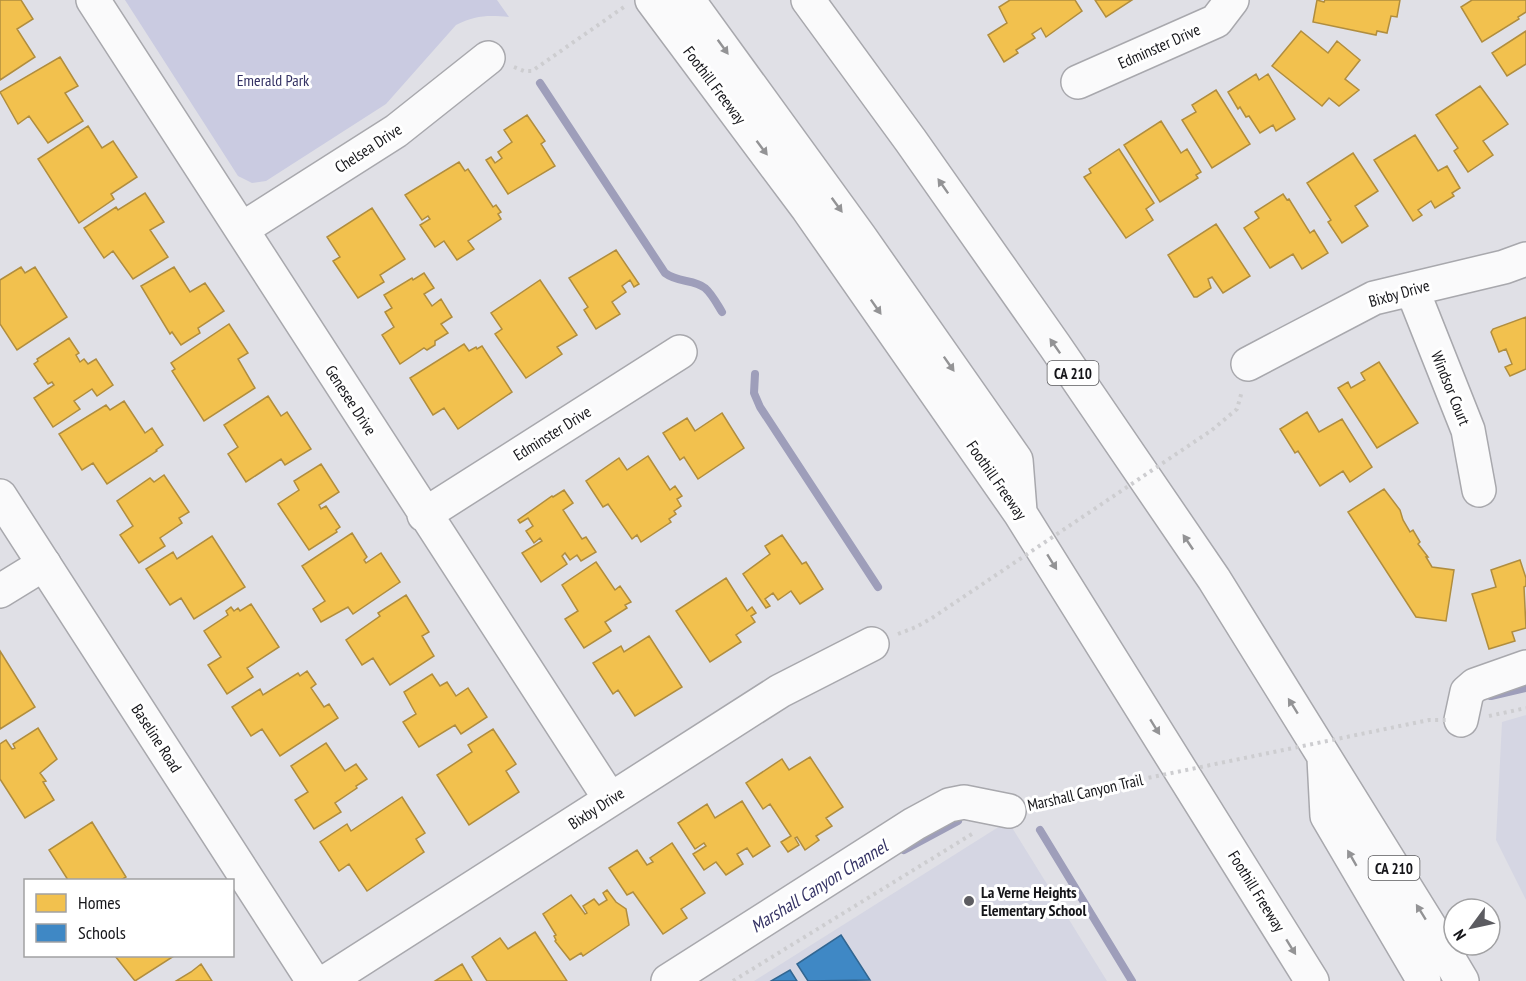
<svg xmlns="http://www.w3.org/2000/svg" width="1526" height="981" viewBox="0 0 1526 981" font-family="'PT Sans Narrow',sans-serif">
<style>
.built{fill:#d5d6e3}
.green{fill:#cacbe1}
.homes{fill:#f2c14e;stroke:#b08d3e;stroke-width:1.5}
.schools{fill:#3f88c5;stroke:#326691;stroke-width:1.5}
.lines{fill:none;stroke-linecap:round;stroke-linejoin:round}
.stream{stroke:#9e9eba;stroke-width:8}
.minor-casing{stroke:#a8a8ad;stroke-width:36}
.major-casing{stroke:#a8a8ad;stroke-width:36}
.highway-casing{stroke:#a8a8ad;stroke-width:36}
.path{stroke:#cdcdd0;stroke-width:4;stroke-dasharray:3 4.5;stroke-linecap:butt}
.minor{stroke:#fafafb;stroke-width:33}
.major{stroke:#fafafb;stroke-width:33}
.highway{stroke:#fafafb;stroke-width:33}
.path-bridge{stroke:#cdcdd0;stroke-width:4;stroke-dasharray:3 4.5;stroke-linecap:butt}
.oneway{fill:#939395}
.poi-dot{fill:#5c5c61;stroke:#fff;stroke-width:2}
.labels{text-anchor:middle;dominant-baseline:central;stroke-width:6;stroke-linejoin:round;paint-order:stroke}
.shield{fill:#fff;stroke:#5b5b5e;stroke-width:1.5}
.shield-label{font-size:15px;font-weight:bold;fill:#151519}
.street-label{font-size:16px;fill:#151519;stroke:#fff}
.park-label{font-size:16px;fill:#343264;stroke:#fff}
.poi-label{font-size:16px;font-weight:bold;fill:#151519;stroke:#fff;text-anchor:start}
.water-label{font-size:18px;font-style:italic;fill:#363466;stroke:#fff}
</style>
<rect width="100%" height="100%" fill="#e0e0e6"/>
<path class="built" d="M1526 715V900L1496 840 1502 722Z
M1008 821 1107 981H754Z"/>
<path class="green" d="M125 0H497L509 17C489 15 475 15 456 25L386 104 266 181 252 183 238 176Z"/>
<path class="homes" d="M0 0H21L33 19 17 29 35 57 0 80Z
M1010 0H1075L1082 11 1046 37 1041 28 1032 34 1035 38 1016 50 1018 53 1004 62 988 35 1007 23 999 7Z
M1095 0H1132L1106 17Z
M1317 0 1324 2 1325 0H1400L1397 17 1391 16 1387 33 1377 31 1376 35 1313 22Z
M1472 0H1526V12L1518 17 1519 19 1482 42 1461 7Z
M1301 31 1328 53 1337 41 1360 60 1345 79 1359 90 1339 106 1329 98 1322 106 1272 66Z
M1526 31V64L1507 76 1492 53Z
M60 57 78 86 65 93 83 121 48 143 29 116 18 124 0 92Z
M1256 74 1259 80 1268 74 1295 119 1276 131 1273 125 1260 133 1249 116 1246 117 1240 107 1238 109 1228 92Z
M1480 86 1508 124 1483 141 1493 155 1468 172 1454 151 1458 148 1436 115Z
M1216 90 1250 144 1212 168 1182 120 1196 112 1192 105Z
M527 115 545 141 541 144 555 166 508 194 486 160 491 157 495 163 502 158 498 152 512 142 504 130Z
M1161 121 1181 153 1187 149 1201 172 1196 175 1198 178 1160 202 1124 145Z
M88 126 102 148 113 141 137 177 111 194 114 199 79 223 38 159Z
M1415 135 1438 171 1447 166 1460 188 1452 193 1454 196 1435 208 1431 201 1418 210 1422 215 1413 221 1374 160Z
M1119 149 1154 203 1146 209 1153 220 1126 238 1084 177 1091 173 1089 169Z
M1353 153 1378 191 1355 206 1368 226 1342 243 1328 222 1331 220 1307 183Z
M459 162 465 171 468 169 493 207 496 205 501 212 498 214 501 219 468 241 474 249 457 260 444 241 435 247 420 225 430 219 428 216 422 220 405 195Z
M145 193 164 222 150 230 168 257 133 279 113 251 104 258 84 228 116 207 118 210Z
M1283 194 1287 200 1289 199 1310 233 1314 230 1328 253 1302 269 1293 254 1270 268 1244 228 1259 218 1255 212Z
M372 208 405 259 380 275 384 282 358 298 333 261 340 257 327 237Z
M1216 224 1250 276 1223 293 1212 277 1208 279 1211 288 1197 297H1194L1168 255Z
M616 250 639 284 634 287 630 280 622 286 626 292 612 302 620 314 596 329 584 310 588 307 569 278Z
M21 267 25 273 35 267 67 317 17 350 0 324V280Z
M174 267 190 292 205 283 224 311 198 328 200 333 181 345 172 332 170 334 141 286Z
M424 273 434 288 424 294 432 306 441 299 452 317 441 324 448 333 435 341V345L427 350 424 348 400 364 382 335 394 327 385 312 392 308 384 295 412 278 413 280Z
M540 280 577 335 557 347 562 354 526 378 495 334 502 329 491 313Z
M1526 317V369L1510 376 1505 367 1512 364 1506 349 1499 352 1491 332 1493 329Z
M229 324 248 353 238 359 255 388 204 421 172 371 175 369 171 363Z
M69 338 79 353 76 355 80 362 84 359 88 364 96 359 113 385 97 396 92 389 74 401 80 409 53 427 34 398 54 385 52 382 48 384 34 364 38 361 37 359Z
M464 344 469 351 476 347 477 349 482 346 512 392 458 429 444 408 433 415 410 378Z
M1379 362 1418 423 1377 448 1338 388 1348 382 1351 388 1365 380 1361 373Z
M268 396 281 416 287 412 311 449 285 465 281 459 246 482 228 454 238 447 224 425Z
M124 401 145 433 152 428 163 445 156 450 157 451 107 484 93 463 82 470 59 434 106 405 110 410Z
M1307 412 1319 432 1342 419 1372 467 1350 482 1343 471 1320 486 1298 451 1295 453 1280 429Z
M722 413 744 448 698 479 684 457 680 460 663 433 687 418 695 431Z
M648 456 670 490 675 486 682 496 677 499 681 506 674 511 676 514 669 519 671 522 641 542 637 535 632 539 608 504 603 507 586 481 619 458 627 470Z
M321 464 339 492 319 505 321 509 326 506 340 527 336 530 337 532 309 550 278 504 299 490 294 481Z
M164 475 189 512 179 518 182 523 160 538 165 546 139 563 120 535 133 526 117 501 150 478 154 482Z
M1384 489 1400 510 1403 520 1410 532 1413 530 1420 542 1418 544 1428 557H1426L1432 567 1454 570 1446 621 1416 617 1348 512Z
M564 490 573 503 563 510 582 539 586 537 596 552 581 561 577 555 570 560 565 553 562 556 567 564 541 582 522 553 542 541 540 538 534 543 526 531 533 526 528 518 520 523 518 520 552 496 553 497Z
M352 533 367 557 364 560 366 563 381 553 400 582 353 614 348 607 321 622 313 609 325 601 302 566Z
M782 535 802 564 806 562 823 589 800 604 791 591 778 600 773 593 765 599 770 606 766 608 743 574 770 554 765 546Z
M212 536 245 587 194 619 181 598 170 605 146 569 173 552 177 559Z
M1520 560 1526 578V586L1524 587 1526 628 1512 632 1515 641 1489 649 1472 594 1496 587 1491 570Z
M596 562 615 590 620 586 631 602 625 605 627 608 605 622 611 631 584 648 565 619 578 611 562 585Z
M726 578 747 611 752 607 756 613 751 616 755 622 736 635 741 642 710 662 676 611Z
M406 595 429 632 422 636 434 656 390 685 373 658 362 665 346 640 380 616 378 613Z
M251 604 279 647 247 668 253 677 227 694 208 665 221 657 204 631 228 615 226 611 231 607 234 611 238 608 240 611Z
M649 636 682 687 635 716 618 690 613 694 593 663 621 646 624 652Z
M0 651 35 707 0 729Z
M307 671 316 684 311 688 324 707 329 704 338 718 280 756 262 729 251 736 232 707 260 689 263 695 298 673 300 676Z
M432 674 440 686 447 682 456 696 468 688 487 717 461 734 455 725 419 747 403 722 416 714 404 692Z
M38 728 57 759 40 773 46 781 43 782 54 800 25 818 0 779V744L6 740 12 749 15 748 13 744Z
M493 729 516 764 506 771 519 792 469 825 437 775 472 752 468 745Z
M326 743 345 771 356 764 367 779 356 786 357 788 335 803 341 812 314 829 295 800 308 792 291 766Z
M810 757 843 807 826 818 832 826 816 836 819 840 805 850 797 837 795 838 799 845 788 852 781 842 791 836 770 804 763 809 746 783 782 759 789 770Z
M402 797 425 833 416 839 424 852 367 891 349 864 339 871 320 842 347 824 351 831Z
M742 801 770 846 753 857 747 848 737 854 743 864 726 875 716 862 704 870 693 854 706 846 704 843 695 849 678 823 707 804 715 818Z
M92 822 126 877 121 880H68L49 850Z
M672 843 705 893 681 909 687 918 663 934 633 892 627 895 609 868 637 850 647 865 653 862 650 858Z
M607 890 616 902 626 909 629 925 583 956 581 953 570 960 555 941 556 940 554 936 556 935 543 914 571 895 585 914 587 913 583 906 594 899 599 905 607 900 603 893Z
M535 932 567 981H487L472 957 500 938 508 949Z
M115 956H174L135 981Z
M201 964 212 981H176L191 972Z
M462 964 472 981H435Z"/>
<path class="schools" d="M841 935 870 980 808 981 797 964Z
M790 970 797 981H771Z"/>
<g class="lines">
<path class="stream" d="M540 83 665 273C678 283 694 279 705 288 712 294 717 304 722 312
M755 374 754 393 760 407 878 587
M1491 696 1526 688
M1040 830 1132 981
M904 850 958 821"/>
<defs>
<path id="minor" d="M93 0 610 799
M1078 82 1216 21 1232 0
M242 229 396 131 488 58
M1412 289 1468 430 1479 490
M1248 364 1374 298 1504 267 1526 259
M424 515 680 352
M0 591 44 564
M1461 720 1467 692 1475 685 1526 667
M327 981 780 691 872 644
M668 981 914 824 949 805 964 802 1009 811"/>
<path id="major" d="M0 496 313 981"/>
<path id="highway" d="M652 0 808 209 1020 513 1312 981
M688 0 860 237 1016 460 1020 511
M808 0 911 141 1055 346 1214 579 1430 927 1462 981
M1324 758 1327 816 1424 981"/>
</defs>
<use href="#minor" class="minor-casing"/>
<use href="#major" class="major-casing"/>
<use href="#highway" class="highway-casing"/>
<path class="path" d="M514 67 524 71H532L624 7
M1212 430 1237 409 1242 391
M898 634 916 627 932 618
M1489 716 1526 708
M733 981 972 834"/>
<use href="#minor" class="minor"/>
<use href="#major" class="major"/>
<use href="#highway" class="highway"/>
<path class="path-bridge" d="M932 618 1212 430
M1031 802 1429 720H1446"/>
</g>
<defs><path id="oneway-solid" d="M-6-.8H1V-3.2L6.5 0L1 3.2V.8H-6Z" transform="scale(1.5)"/></defs>
<g class="oneway">
<use href="#oneway-solid" transform="translate(723 47) rotate(54)"/>
<use href="#oneway-solid" transform="translate(762 148) rotate(53)"/>
<use href="#oneway-solid" transform="translate(943 186) rotate(-125)"/>
<use href="#oneway-solid" transform="translate(837 205) rotate(54)"/>
<use href="#oneway-solid" transform="translate(876 307) rotate(55)"/>
<use href="#oneway-solid" transform="translate(1055 346) rotate(-125)"/>
<use href="#oneway-solid" transform="translate(949 364) rotate(55)"/>
<use href="#oneway-solid" transform="translate(1188 542) rotate(-124)"/>
<use href="#oneway-solid" transform="translate(1052 562) rotate(58)"/>
<use href="#oneway-solid" transform="translate(1293 706) rotate(-122)"/>
<use href="#oneway-solid" transform="translate(1155 727) rotate(58)"/>
<use href="#oneway-solid" transform="translate(1352 858) rotate(-120)"/>
<use href="#oneway-solid" transform="translate(1421 912) rotate(-122)"/>
<use href="#oneway-solid" transform="translate(1291 947) rotate(58)"/>
</g>
<circle class="poi-dot" cx="969" cy="901" r="6"/>
<g class="labels">
<g class="shield">
<rect x="1047.5" y="361" width="51" height="24" rx="4.5"/>
<rect x="1368.5" y="856" width="51" height="24" rx="4.5"/>
</g>
<g class="shield-label">
<text x="1073" y="373">CA 210</text>
<text x="1394" y="868">CA 210</text>
</g>
<g class="street-label">
<text transform="translate(1159 46) rotate(-24)">Edminster Drive</text>
<text transform="translate(715 85) rotate(53)">Foothill Freeway</text>
<text transform="translate(368 148) rotate(-33)">Chelsea Drive</text>
<text transform="translate(1399 293) rotate(-16)">Bixby Drive</text>
<text transform="translate(1451 388) rotate(68)">Windsor Court</text>
<text transform="translate(351 400) rotate(57)">Genesee Drive</text>
<text transform="translate(552 433) rotate(-32)">Edminster Drive</text>
<text transform="translate(997 480) rotate(55)">Foothill Freeway</text>
<text transform="translate(157 738) rotate(57)">Baseline Road</text>
<text transform="translate(1085 792) rotate(-13)">Marshall Canyon Trail</text>
<text transform="translate(596 808) rotate(-33)">Bixby Drive</text>
<text transform="translate(1257 891) rotate(58)">Foothill Freeway</text>
</g>
<g class="park-label">
<text x="273" y="80">Emerald Park</text>
</g>
<g class="poi-label">
<text x="981" y="892">La Verne Heights<tspan x="981" dy="18">Elementary School</tspan></text>
</g>
<g class="water-label">
<text transform="translate(819 886) rotate(-32)">Marshall Canyon Channel</text>
</g>
</g>
<rect x="24" y="879" width="210" height="78" fill="#ffffff" stroke="#a1a1a3" stroke-width="1.5"/>
<rect x="36" y="894" width="30" height="18" fill="#f2c14e" stroke="#a1a1a3" stroke-width="1.5"/>
<text x="78" y="909" font-size="18" fill="#151519">Homes</text>
<rect x="36" y="924" width="30" height="18" fill="#3f88c5" stroke="#a1a1a3" stroke-width="1.5"/>
<text x="78" y="939" font-size="18" fill="#151519">Schools</text>
<g transform="translate(1472 927) rotate(237)"><circle r="28" fill="#ffffff" stroke="#a1a1a3" stroke-width="1.5"/>
<path d="M0-4.5L10 22L0 15L-10 22Z" fill="#5c5c61"/>
<text y="-9" font-size="16" font-weight="bold" text-anchor="middle" fill="#151519">N</text>
</g>
</svg>
